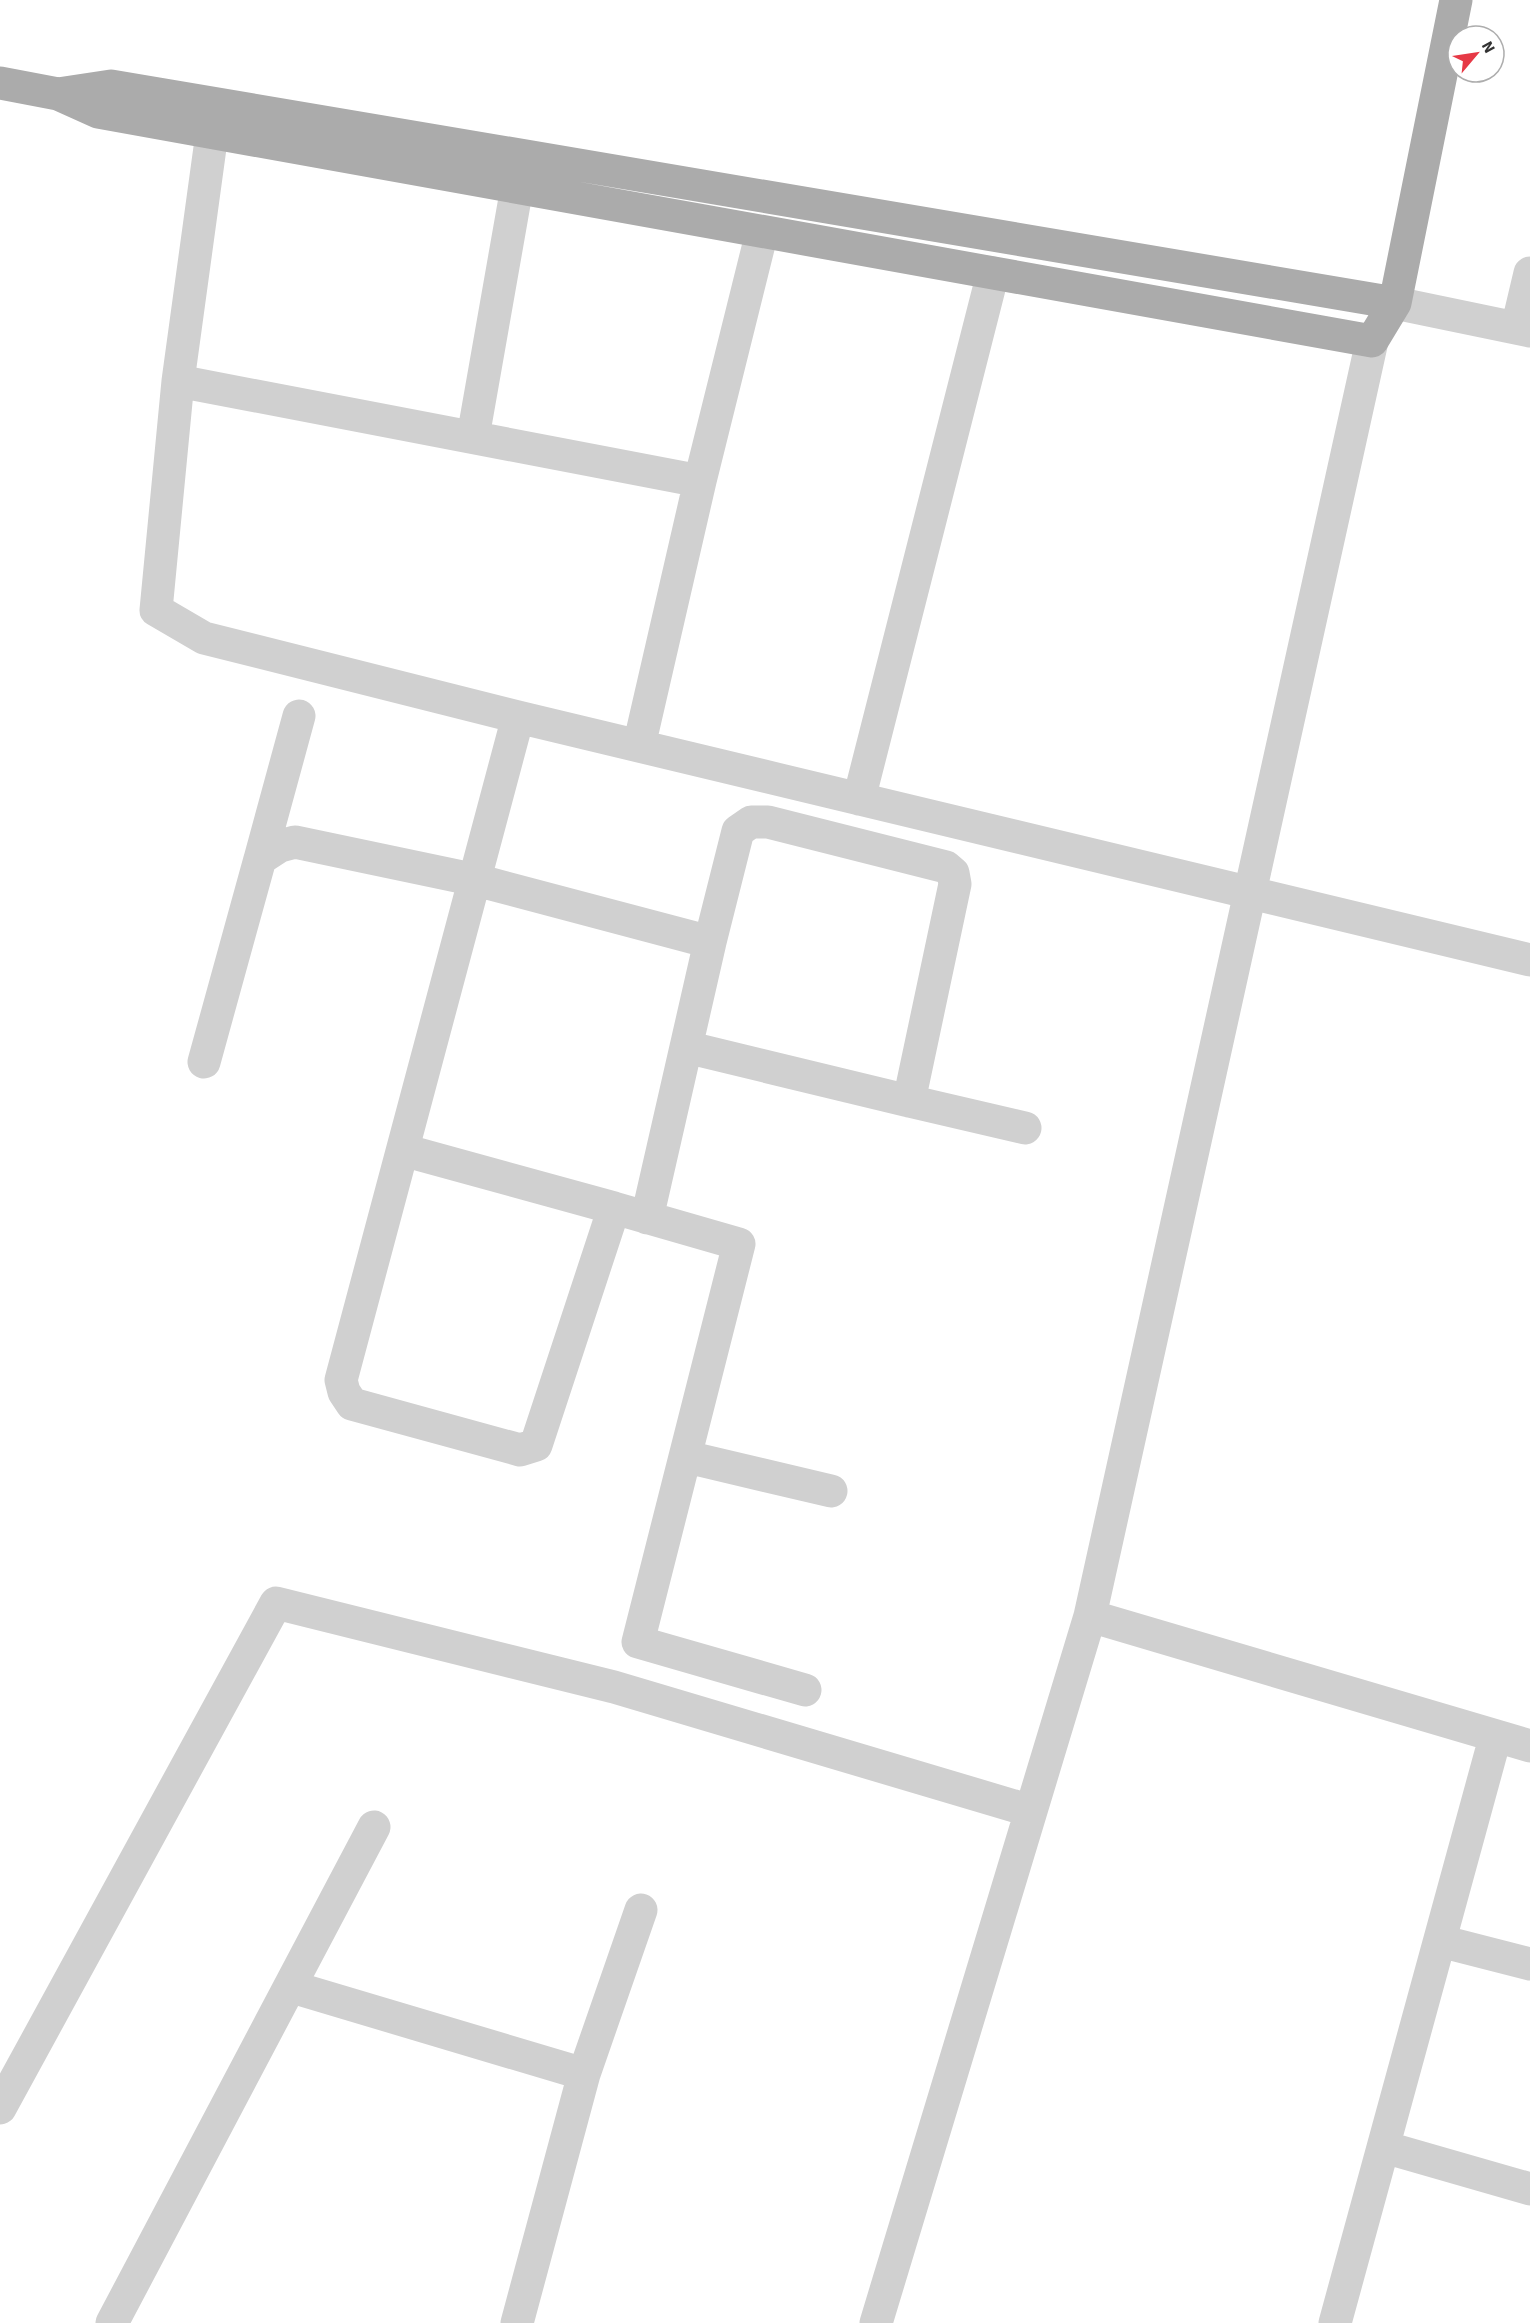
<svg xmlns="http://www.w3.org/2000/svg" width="1530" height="2323" viewBox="0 0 1530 2323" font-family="'Source Sans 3',sans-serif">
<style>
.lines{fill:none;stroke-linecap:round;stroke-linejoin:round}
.minor{stroke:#d0d0d0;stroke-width:33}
.major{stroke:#ababab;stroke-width:33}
</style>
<rect width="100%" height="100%" fill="#fff"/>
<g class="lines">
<path class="minor" d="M212 133 178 381 156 610 204 638 518 717 1530 960
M1395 303 1530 331
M1517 328 1530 273
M178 381 700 481
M473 437 517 187
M518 717 341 1380 344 1392 352 1404 520 1450 536 1445 614 1208 739 1244 638 1642 805 1690
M639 746 700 481 762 232
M859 799 993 273
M260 859 299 716
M204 1062 260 859 280 846 295 842 476 880 710 942 738 831 751 822H768L946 867 953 873 955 884 909 1101 686 1047
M909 1101 1025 1128
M403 1150 614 1208
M647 1218 710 942
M687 1457 831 1491
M1090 1616 1530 1746
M1440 1941 1530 1964
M292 1987 584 2074
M0 2108 276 1603 614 1687 1031 1811
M1384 2147 1530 2189
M112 2323 374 1827
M517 2323 584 2074 641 1910
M876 2323 1090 1616 1372 341
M1335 2323 1495 1738"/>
<path class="major" d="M0 83 58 94 98 112 1372 341 1395 303 1456 0
M58 94 111 86 1395 303"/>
</g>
<g transform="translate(1476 54) rotate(61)"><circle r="28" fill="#ffffff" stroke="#adadad" stroke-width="1.5"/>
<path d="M0-4.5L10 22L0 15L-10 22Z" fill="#e63946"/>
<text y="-9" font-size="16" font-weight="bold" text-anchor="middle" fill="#333333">N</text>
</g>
</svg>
